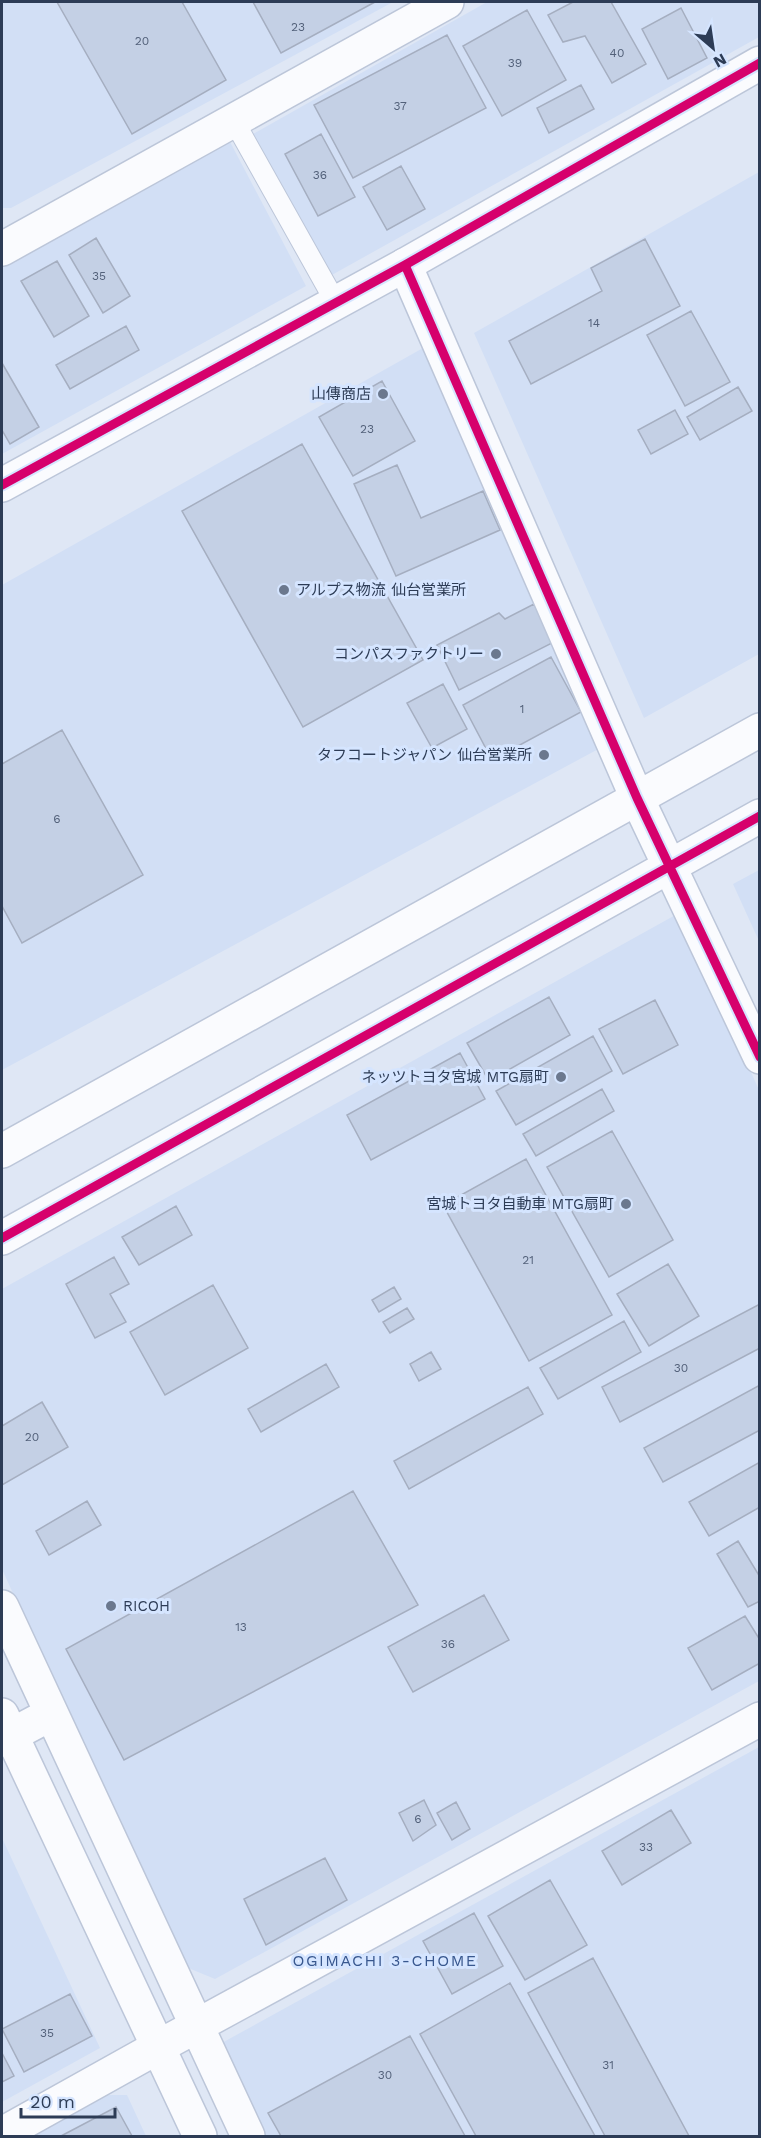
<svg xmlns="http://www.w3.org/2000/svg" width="761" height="2138" viewBox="0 0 761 2138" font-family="'Work Sans','Noto Sans JP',sans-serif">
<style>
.built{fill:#d2dff5}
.building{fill:#c4d0e5;stroke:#a5aec0;stroke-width:1.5}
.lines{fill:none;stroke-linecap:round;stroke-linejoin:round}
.lane-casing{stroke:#bcc6d9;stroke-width:22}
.street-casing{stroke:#bcc6d9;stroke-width:36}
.secondary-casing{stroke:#bcc6d9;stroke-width:36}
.lane{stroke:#fafbfe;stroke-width:20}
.street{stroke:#fafbfe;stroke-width:33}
.secondary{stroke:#fafbfe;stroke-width:33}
.cycleway-casing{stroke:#d5e5ff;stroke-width:13}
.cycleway{stroke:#d6006c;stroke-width:9}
.poi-dot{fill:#6b788e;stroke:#d5e5ff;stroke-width:2}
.labels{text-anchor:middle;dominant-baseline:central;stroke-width:6;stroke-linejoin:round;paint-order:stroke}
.number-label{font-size:12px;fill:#53617a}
.poi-label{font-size:15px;fill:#2d3c56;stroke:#d5e5ff;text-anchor:end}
.neighbourhood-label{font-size:16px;letter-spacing:1.5px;fill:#38578e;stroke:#d5e5ff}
</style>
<rect width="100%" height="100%" fill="#dfe7f5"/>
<path class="built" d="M2 2H393L11 208H2Z
M487 2H759V37L330 276 253 134Z
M229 140 306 286 2 454V268Z
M759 172V654L644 718 474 333Z
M423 348 604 746 2 1070V585Z
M759 870V941L733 884Z
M679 913 759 1090V1681L215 1979 181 1965 2 1569V1289Z
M759 1747V2136H263L220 2044Z
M2 1838 100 2048 2 2102Z
M94 2095H127L146 2136H20Z"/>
<path class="building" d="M57 2H182L226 80 132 134Z
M253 2H375L281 53Z
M573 2H611L646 64 612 83 585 36 563 42 548 15Z
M681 8 707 58 668 79 642 29Z
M527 10 566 80 502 116 463 46Z
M447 35 486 108 353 178 314 105Z
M581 85 594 109 549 133 537 108Z
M321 134 355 197 318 216 285 154Z
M401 166 425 209 387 230 363 187Z
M96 238 130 296 103 313 69 255Z
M645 239 680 306 531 384 509 341 602 291 591 268Z
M57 261 89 316 54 337 21 281Z
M691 311 730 382 685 406 647 335Z
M126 326 139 350 70 389 56 365Z
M2 363 39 427 10 444 2 430Z
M382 381 415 441 353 476 319 417Z
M738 387 752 411 700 440 687 417Z
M675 410 688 434 651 454 638 430Z
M302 444 423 660 303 727 182 511Z
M397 465 421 518 483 491 500 530 396 576 354 484Z
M534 604 554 642 459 690 437 645 499 613 505 619Z
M551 657 581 712 492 760 463 705Z
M443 684 467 729 432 748 407 703Z
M62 730 143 875 22 943 2 906V764Z
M549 997 570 1035 489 1081 467 1043Z
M655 1000 678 1045 623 1074 599 1029Z
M593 1036 612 1071 516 1125 496 1091Z
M460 1053 485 1099 371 1160 347 1115Z
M602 1089 614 1111 536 1156 523 1134Z
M612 1131 673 1240 609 1277 547 1167Z
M526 1159 612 1315 529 1361 443 1205Z
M176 1206 192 1235 139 1265 122 1237Z
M114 1257 129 1284 110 1294 126 1322 95 1338 66 1284Z
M668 1264 699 1316 649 1346 617 1294Z
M213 1285 248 1348 165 1395 130 1332Z
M394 1287 401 1299 379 1312 372 1300Z
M760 1304V1348L620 1422 602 1387Z
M407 1308 414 1319 390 1333 383 1322Z
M624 1321 641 1352 558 1399 540 1368Z
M431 1352 441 1369 419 1381 410 1364Z
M326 1364 339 1387 261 1432 248 1409Z
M760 1385V1430L663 1482 644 1448Z
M528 1387 543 1414 409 1489 394 1461Z
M42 1402 68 1447 2 1485V1426Z
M760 1462V1507L709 1536 689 1502Z
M353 1491 418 1605 124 1760 66 1649Z
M87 1501 101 1525 49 1555 36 1531Z
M738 1541 760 1577V1601L748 1607 717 1554Z
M484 1595 509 1640 413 1692 388 1647Z
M745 1616 760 1640V1663L712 1690 688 1648Z
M424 1800 436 1825 413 1841 399 1813Z
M456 1802 470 1829 452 1840 437 1813Z
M671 1810 691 1843 622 1885 602 1851Z
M325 1858 347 1900 266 1945 244 1899Z
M550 1880 587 1945 525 1980 488 1916Z
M474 1913 503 1966 452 1994 423 1941Z
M593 1958 689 2136H605L528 1993Z
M510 1983 595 2136H476L420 2034Z
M70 1994 92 2036 24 2072 2 2029Z
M410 2036 465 2136H281L268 2113Z
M2 2053 14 2076 2 2082Z
M116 2107 132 2136H61Z"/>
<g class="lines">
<defs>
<path id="lane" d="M234 121 336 303"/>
<path id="street" d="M2 249 447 2
M405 265 637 798 760 1057
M2 1740 51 1714"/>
<path id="secondary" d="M2 485 405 265 760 63
M2 1151 760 730
M2 1238 760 816
M2 1607 248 2136
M2 1715 200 2136
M2 2134 158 2047 760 1719"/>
</defs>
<use href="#lane" class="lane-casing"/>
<use href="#street" class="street-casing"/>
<use href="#secondary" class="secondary-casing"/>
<use href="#lane" class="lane"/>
<use href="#street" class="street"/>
<use href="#secondary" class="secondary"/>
<defs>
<path id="cycleway" d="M405 265 637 798 760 1057
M2 485 405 265 760 63
M2 1238 760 816"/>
</defs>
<use href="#cycleway" class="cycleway-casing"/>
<use href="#cycleway" class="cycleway"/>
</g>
<g class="poi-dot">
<circle cx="383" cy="394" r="6"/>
<circle cx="284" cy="590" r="6"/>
<circle cx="496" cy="654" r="6"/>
<circle cx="544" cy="755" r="6"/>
<circle cx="561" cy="1077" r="6"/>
<circle cx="626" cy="1204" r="6"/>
<circle cx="111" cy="1606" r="6"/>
</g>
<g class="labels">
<g class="number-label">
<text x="298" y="27">23</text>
<text x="142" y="41">20</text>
<text x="617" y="53">40</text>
<text x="515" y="63">39</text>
<text x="400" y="106">37</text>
<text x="320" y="175">36</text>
<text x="99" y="276">35</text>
<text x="594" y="323">14</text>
<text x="367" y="429">23</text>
<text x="522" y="709">1</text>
<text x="57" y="819">6</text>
<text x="528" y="1260">21</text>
<text x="681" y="1368">30</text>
<text x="32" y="1437">20</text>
<text x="241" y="1627">13</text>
<text x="448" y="1644">36</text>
<text x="418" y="1819">6</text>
<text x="646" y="1847">33</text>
<text x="47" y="2033">35</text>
<text x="608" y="2065">31</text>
<text x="385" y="2075">30</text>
</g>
<g class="poi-label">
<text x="371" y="394">山傳商店</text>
<text x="296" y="590" text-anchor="start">アルプス物流 仙台営業所</text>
<text x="484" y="654">コンパスファクトリー</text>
<text x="532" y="755">タフコートジャパン 仙台営業所</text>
<text x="549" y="1077">ネッツトヨタ宮城 MTG扇町</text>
<text x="614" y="1204">宮城トヨタ自動車 MTG扇町</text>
<text x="123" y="1606" text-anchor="start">RICOH</text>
</g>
<g class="neighbourhood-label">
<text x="385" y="1960">OGIMACHI 3-CHOME</text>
</g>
</g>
<rect width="761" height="2138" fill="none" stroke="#2d3c56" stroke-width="6"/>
<g transform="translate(713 48) rotate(151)" stroke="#d5e5ff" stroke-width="4.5" paint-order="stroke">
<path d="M0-4.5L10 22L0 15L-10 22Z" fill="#2d3c56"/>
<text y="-9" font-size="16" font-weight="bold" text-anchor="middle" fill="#2d3c56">N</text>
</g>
<path d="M21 2108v9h94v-9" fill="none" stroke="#2d3c56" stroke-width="3"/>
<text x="30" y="2108" font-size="18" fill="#2d3c56" stroke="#d5e5ff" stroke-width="4.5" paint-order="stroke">20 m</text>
</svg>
